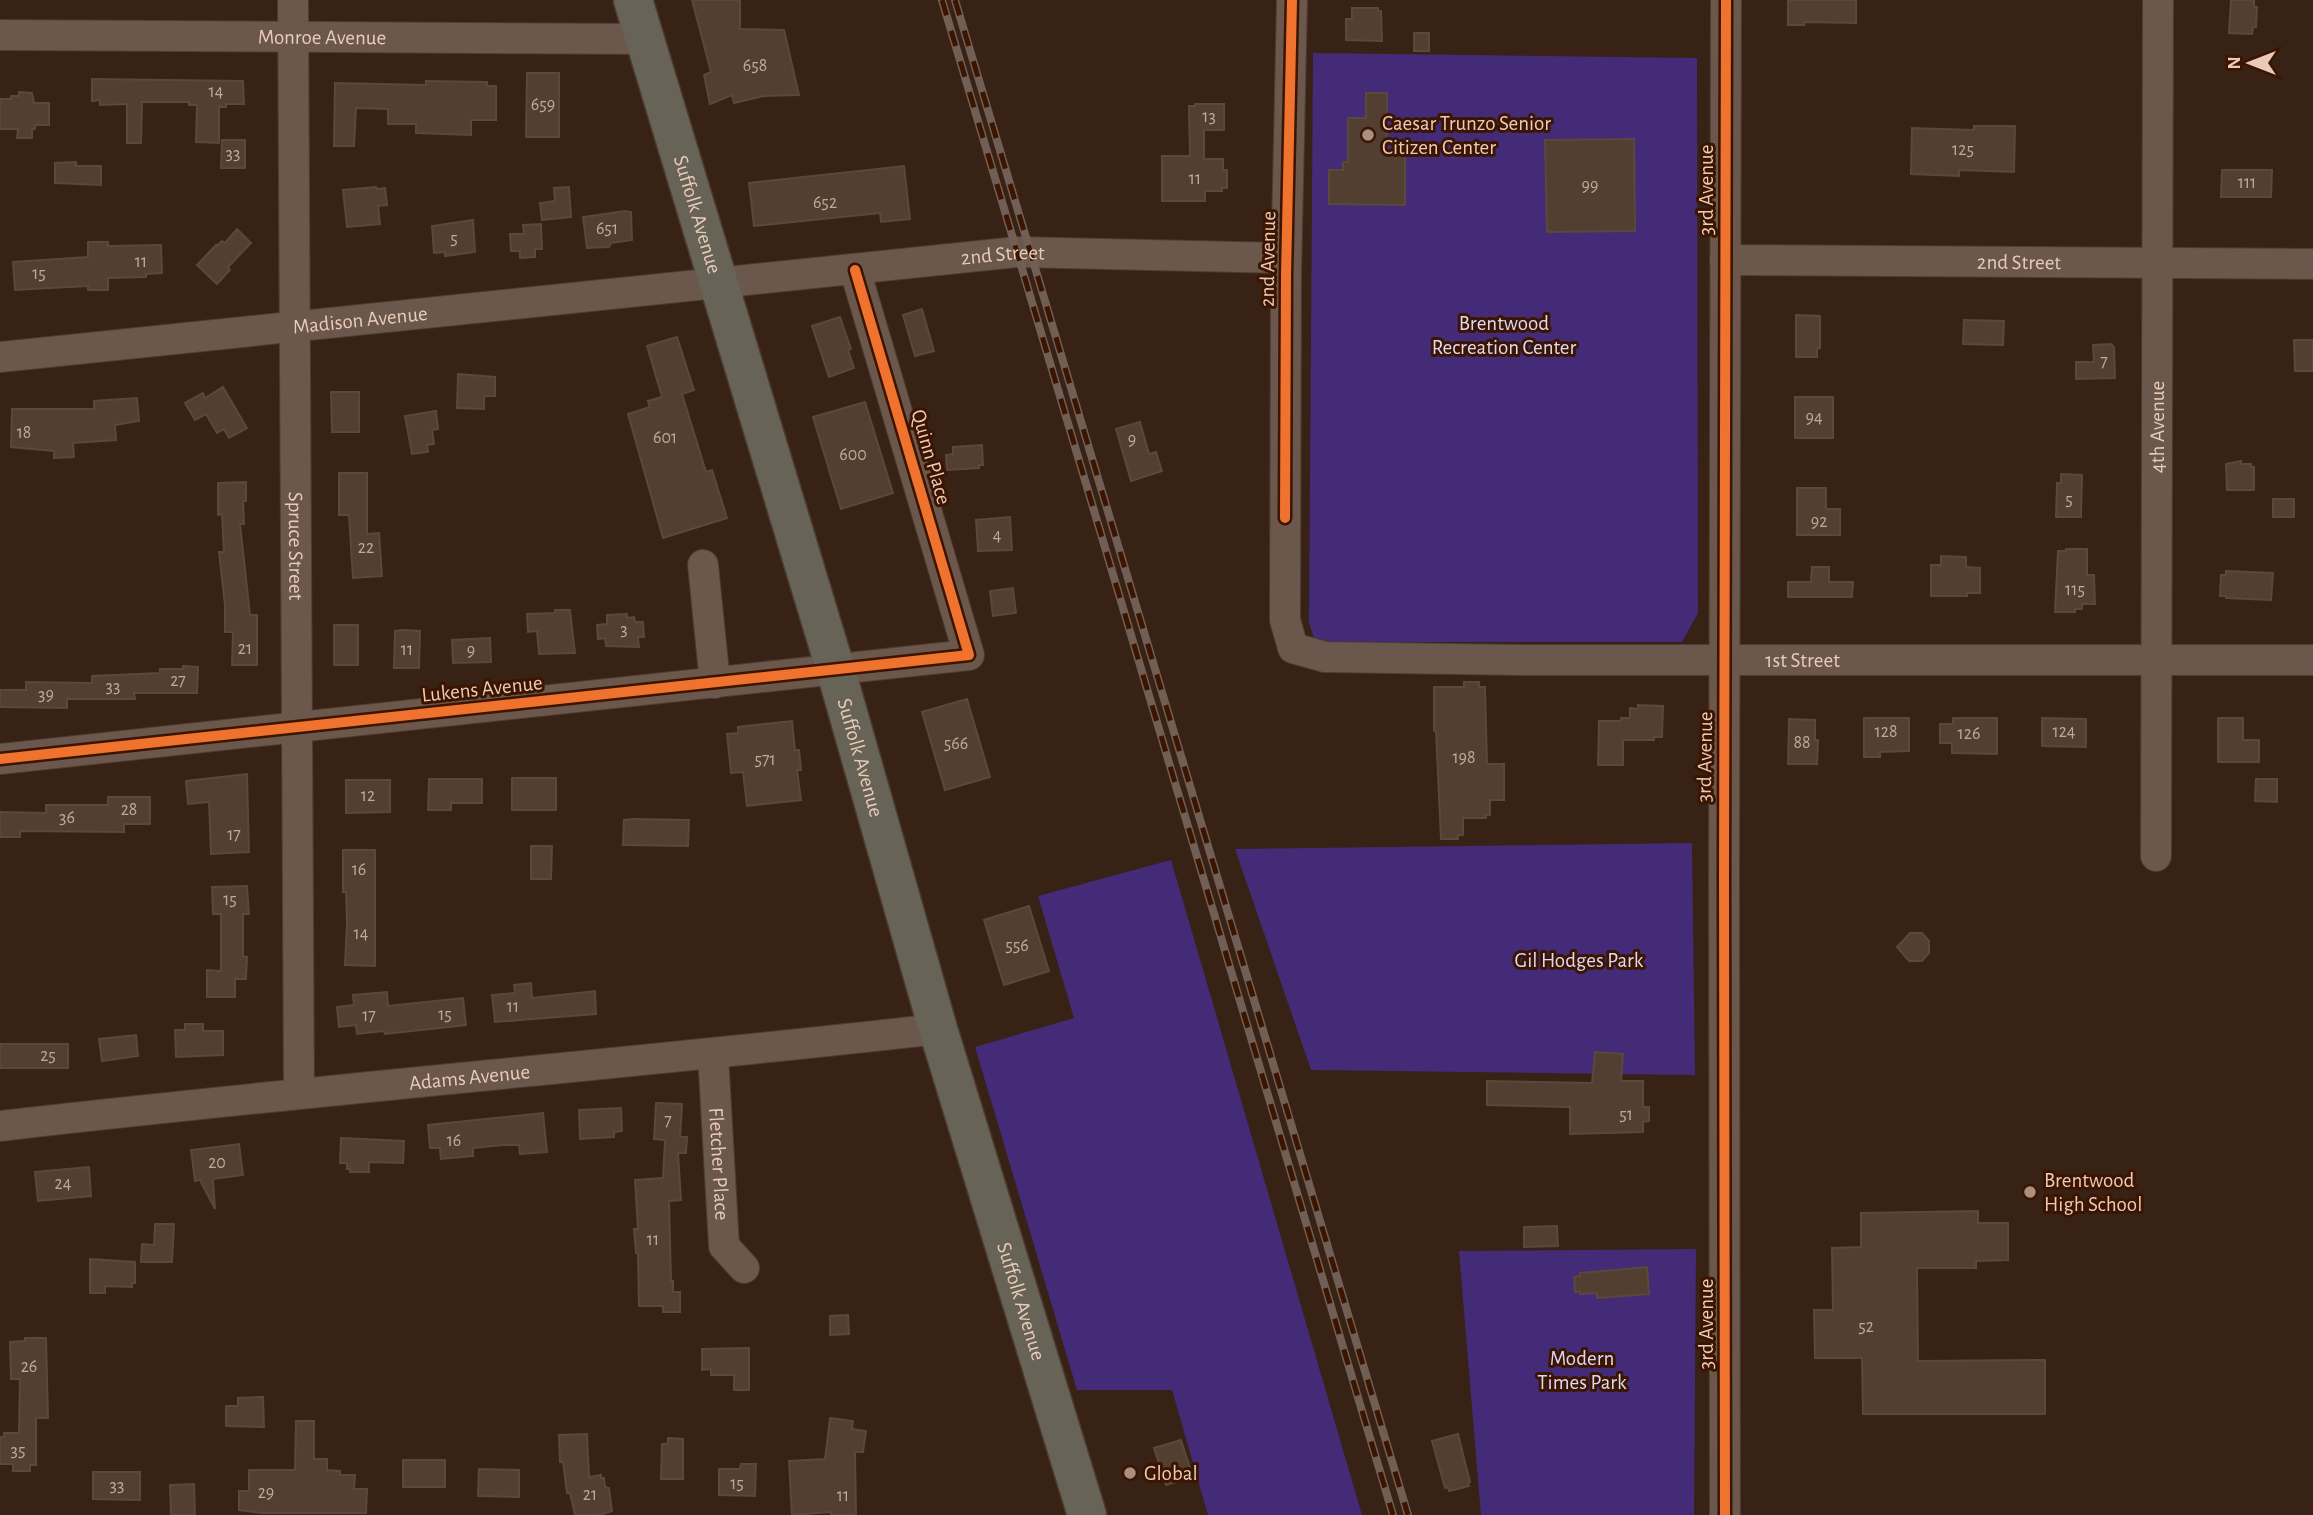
<svg xmlns="http://www.w3.org/2000/svg" width="2313" height="1515" viewBox="0 0 2313 1515" font-family="'Alegreya Sans',sans-serif">
<style>
.green{fill:#432b78}
.building{fill:#533f32;stroke:#5c473b;stroke-width:2}
.lines{fill:none;stroke-linecap:round;stroke-linejoin:round}
.minor-casing{stroke:#4d3c32;stroke-width:32}
.major-casing{stroke:#4d3c32;stroke-width:41}
.minor{stroke:#6b574b;stroke-width:30}
.major{stroke:#676356;stroke-width:38}
.rail-casing{stroke:#715f55;stroke-width:8}
.rail{stroke:#3b1500;stroke-width:5;stroke-dasharray:16;stroke-linecap:butt}
.cycleway-casing{stroke:#3b1500;stroke-width:15}
.cycleway{stroke:#ef722f;stroke-width:10}
.poi-dot{fill:#ab9080;stroke:#3b1500;stroke-width:2.5}
.labels{text-anchor:middle;dominant-baseline:central;stroke-width:6;stroke-linejoin:round;paint-order:stroke}
.number-label{font-size:18px;fill:#c4a897}
.street-label{font-size:21px;fill:#eacbb9;stroke:#3b1500}
.poi-label{font-size:21px;fill:#eacbb9;stroke:#3b1500;text-anchor:start}
.park-label{font-size:21px;fill:#dcd9f5;stroke:#3b1500}
</style>
<rect width="100%" height="100%" fill="#372215"/>
<path class="green" d="M1313 53 1697 58 1698 613 1682 642H1327L1314 638 1309 623Z
M1692 843 1695 1075 1311 1070 1235 849Z
M1171 860 1362 1515H1208L1172 1390H1077L975 1047 1074 1018 1038 896Z
M1696 1249 1694 1515H1481L1459 1251Z"/>
<path class="building" d="M692 0H740V29L784 30 799 95 764 96 734 103 732 95 710 104 704 75 711 72Z
M1788 0H1856V23L1804 22V25H1788Z
M2231 0H2254V7H2257L2256 27H2253L2252 34 2229 33Z
M1352 8H1378V11H1381L1382 41 1346 40V19H1352Z
M1414 33H1429V51H1414Z
M527 73H559V137H526Z
M92 79 243 81 244 104H226V107H219V143L196 142 197 105H189V102H142L141 143H127V104L100 105V100L92 101Z
M426 81 487 82V86H496V120H471V135L416 133V124H388V109L356 108 354 146H334L335 83 426 85Z
M19 92 32 93 34 103H49V125H35V129H32V138H17L18 129H0V99H11V96H19Z
M1366 93H1387V152L1405 153V205L1329 204V170H1343V162H1348V118H1366Z
M1195 104H1224V130H1204V159H1223V170H1227V188H1222V191H1205V201H1162V156H1190L1189 106H1195Z
M1974 126H2015L2014 172 1959 170V176L1911 174 1912 128 1974 130Z
M1634 139 1635 231 1547 232 1545 140Z
M222 140H245V168H221Z
M76 162V166H101V185L55 183V163Z
M904 166 910 219 881 222 880 213 754 226 749 183Z
M2222 170H2272L2271 197H2221Z
M376 187 377 189 385 188 387 205 378 206 380 224 347 227 343 190Z
M569 187 571 217 542 220 540 203 555 201 554 188Z
M625 211 631 212 632 240 611 243 609 247 587 248 583 217Z
M473 220 475 252 445 256V252L434 253 432 226Z
M541 224 542 249H535V257L520 258V251H511L510 234H524L523 225Z
M237 229 251 243 228 267 230 270 217 284 197 265 216 245 217 246 222 241 225 243Z
M88 242H108V246L161 245 162 273 146 274V277L108 278V290H88V286L15 290 13 262 88 257Z
M922 309 934 351 915 356 903 315Z
M1796 315 1820 316V348L1817 349V357H1796Z
M840 317 851 349 848 350 854 368 829 377 812 326Z
M1964 320 2004 321 2003 345 1963 344Z
M677 337 694 390 682 394 706 472 712 470 727 518 663 538 628 414 650 407 648 401 662 397 647 346Z
M2294 340H2313V371H2295Z
M2111 344 2114 347 2115 378 2076 379V362H2094L2093 345Z
M458 374 495 377V396H484V409L457 408Z
M223 387 247 428 229 438 224 429 217 433 206 414 195 420 185 403 203 393 205 398Z
M331 392H359V432H332Z
M1795 397H1833V438H1795Z
M137 398 139 421 115 425 116 440 73 443 74 457 54 458V451L11 447 12 409H94V401Z
M865 402 893 493 841 509 813 417Z
M436 411 438 429 432 430 434 444 427 445 428 452 412 454 405 416Z
M1140 422 1149 454 1156 452 1162 471 1131 481 1116 429Z
M982 445 983 465H979V468L947 470 946 455 953 454V447Z
M2241 461V464H2251V467H2254V490H2227L2226 464Z
M339 473H367V534L379 533 382 576 353 578 349 515H339Z
M2061 474 2082 475 2081 517H2056L2057 483H2061Z
M246 482V501H243L244 524H240L250 615H257V665H232L233 632H225V605L219 552H224L222 514 218 515V483Z
M1797 488H1826V509H1840V535H1797Z
M2273 499H2294V517H2273Z
M1010 517 1012 550 978 551 976 520Z
M2066 549H2087V575H2094L2095 604H2082V609H2075V612H2055L2058 551H2066Z
M1941 556 1966 557V567L1980 568V593H1967V596H1931V565H1941Z
M1812 567H1829V582H1853L1852 597H1788V582H1811Z
M2226 571 2273 573 2271 600 2226 598V596H2220L2221 575H2226Z
M1013 588 1016 613 993 616 990 591Z
M555 610H570L575 653 539 654 537 631 528 632 527 614 555 613Z
M627 614V618L634 617 635 622H643L644 637H638L639 647 606 646 605 638 598 639 597 625 607 624V615Z
M334 625H358V665H334Z
M404 630 420 631 419 668H394L395 631Z
M490 638 491 662 453 663 452 640Z
M183 666 198 667 197 693H134L135 699H67V708L0 707V690H26V682L92 683V676L160 673V669H183Z
M1464 682H1479V687H1485L1487 764H1504V800H1490V815H1486V818H1463V835H1458V839H1441L1436 731H1434V687H1464Z
M967 699 990 777 945 790 922 712Z
M1638 705 1663 706 1662 737H1654V740H1623V765H1598L1599 721H1621V718H1630V708L1638 709Z
M1864 718H1909V751L1880 752V757H1864Z
M1953 718H1997V754L1952 753V743H1940V724H1953Z
M2042 718 2086 719V747L2042 746Z
M2218 718H2243V740H2259V762H2218Z
M1789 719 1815 720V740H1818L1817 764H1788Z
M792 721 795 750H799L801 770H797L801 800 747 806 743 772 731 773 727 734 738 733V727Z
M247 774 249 852 211 854 209 802 188 804 186 781Z
M512 778H556V810H512Z
M429 779H482V803H451V810H428Z
M2256 779H2277V802L2255 801Z
M346 780H390V812L346 813Z
M108 797H150V824H124V832L20 831V837H0V812L46 813V805H108Z
M633 819 689 820 688 846 623 845 624 820Z
M531 846H552L551 879H531Z
M343 850H375V966L345 965 347 923 346 892H343Z
M247 886 249 914H243V956L247 957 246 979H235V997H207V970L221 971V914H213L212 887Z
M1029 906 1049 971 1004 985 984 920Z
M1910 933H1922L1929 941V953L1922 961H1909L1897 947Z
M531 983 532 998 595 991 596 1014 495 1022 492 995 515 993 514 985Z
M387 992 388 1006 463 998 466 1025 385 1034 384 1031 357 1034 356 1025 339 1027 337 1007 354 1005 353 995Z
M185 1024H203V1031H223V1055L176 1057 175 1030H185Z
M136 1035 138 1056 102 1061 99 1039Z
M0 1044H68V1068H0Z
M1595 1052 1623 1054 1621 1081H1643V1107H1649V1121L1643 1122V1132L1570 1134V1107L1487 1105V1081L1592 1083Z
M656 1103 682 1104 680 1137H687L686 1153H678L681 1200 669 1201 671 1281H673V1292H680V1312H663V1306H639L638 1253H636L634 1229H638L635 1180 663 1178 665 1140 654 1139Z
M621 1108 622 1131 614 1132V1137L580 1139 579 1110Z
M543 1113 547 1152 520 1154 519 1145H503L473 1148V1156L441 1159 440 1148H430L428 1125Z
M341 1138 404 1141 403 1163 369 1162V1172H350V1169H347V1163H340Z
M239 1144 243 1175 213 1179 215 1209 200 1180 195 1181 191 1150Z
M89 1167 91 1196 38 1201 35 1172Z
M1978 1211V1223H2008V1260L1976 1261V1268H1917L1918 1361 2045 1360V1414H1863L1862 1358H1815L1814 1310H1833L1832 1248 1861 1247V1213Z
M155 1224H174L172 1262H141L142 1244 154 1245Z
M1557 1226 1558 1246 1524 1247V1227Z
M90 1259 135 1262V1283H132V1287L105 1286V1293H90Z
M1647 1267 1649 1294 1597 1298V1293L1580 1294V1291L1575 1292 1574 1277 1580 1276V1273Z
M848 1315 849 1334 830 1335V1316Z
M25 1338H46L48 1418H36V1465H30V1471H13V1464H0V1437H4V1433H19L20 1379H11L10 1342 25 1341Z
M749 1348V1390H734V1375H711V1369L702 1370V1349Z
M263 1397 264 1427 226 1426V1406H238V1398Z
M830 1418 853 1421 852 1429 866 1431 863 1452H855L856 1515H831V1512L792 1515 789 1461 825 1459Z
M296 1421H314V1459H327V1470L340 1471V1475H355L354 1489H367L366 1513H262L239 1510V1491H249V1470H295Z
M587 1434 589 1477 601 1475V1478H604L605 1487 609 1488 612 1511 599 1515H575L570 1493H567L563 1462H560L559 1435Z
M1458 1434 1470 1482 1468 1483 1469 1486 1449 1491 1448 1487 1445 1488 1432 1441Z
M668 1438 683 1439V1479H661L662 1444H668Z
M1181 1440 1193 1477 1166 1485 1154 1448Z
M403 1460H445V1487H403Z
M741 1464H756L755 1496 719 1495V1469H740Z
M479 1469 519 1470V1497L478 1496Z
M93 1472H140V1500L93 1499Z
M194 1484 195 1515H171L170 1485Z"/>
<g class="lines">
<defs>
<g id="minor">
<path id="s1" d="M293 0 299 1094"/>
<path id="s2" d="M1292 0 1286 275 1285 620 1293 648 1325 657 1521 660H2313"/>
<path id="s3" d="M0 35 644 39"/>
<path id="s4" d="M1725 260 2313 264"/>
<path id="s5" d="M0 357 1017 252 1286 258"/>
<path d="M703 565 715 683"/>
<path d="M0 759 969 655 855 270"/>
<path id="s6" d="M2156 856 2158 0"/>
<path id="s7" d="M713 1054 724 1246 744 1268"/>
<path id="s8" d="M0 1126C312 1090 626 1064 938 1029"/>
<path d="M1725 1515 1724 877 1726 0"/>
</g>
<g id="major">
<path id="s9" d="M633 0 836 671 938 1029 1087 1515"/>
</g>
</defs>
<use href="#minor" class="minor-casing"/>
<use href="#major" class="major-casing"/>
<use href="#minor" class="minor"/>
<use href="#major" class="major"/>
<defs>
<path id="rail" d="M942 0 1393 1515
M955 0 1408 1515"/>
</defs>
<use href="#rail" class="rail-casing"/>
<use href="#rail" class="rail"/>
<defs>
<path id="cycleway" d="M1285 518 1286 275 1292 0
M0 759 969 655 855 270
M1725 1515 1724 877 1726 0"/>
</defs>
<use href="#cycleway" class="cycleway-casing"/>
<use href="#cycleway" class="cycleway"/>
</g>
<g class="poi-dot">
<circle cx="1368" cy="135" r="7"/>
<circle cx="2030" cy="1192" r="7"/>
<circle cx="1130" cy="1473" r="7"/>
</g>
<g class="labels">
<g class="number-label">
<text x="755" y="66">658</text>
<text x="216" y="92">14</text>
<text x="543" y="105">659</text>
<text x="1209" y="117">13</text>
<text x="1963" y="150">125</text>
<text x="233" y="154">33</text>
<text x="1195" y="179">11</text>
<text x="2247" y="183">111</text>
<text x="1590" y="186">99</text>
<text x="825" y="203">652</text>
<text x="607" y="229">651</text>
<text x="454" y="239">5</text>
<text x="141" y="262">11</text>
<text x="39" y="274">15</text>
<text x="2104" y="362">7</text>
<text x="1814" y="418">94</text>
<text x="24" y="433">18</text>
<text x="665" y="438">601</text>
<text x="1132" y="440">9</text>
<text x="853" y="455">600</text>
<text x="2069" y="500">5</text>
<text x="1819" y="522">92</text>
<text x="997" y="536">4</text>
<text x="366" y="548">22</text>
<text x="2075" y="590">115</text>
<text x="624" y="630">3</text>
<text x="245" y="649">21</text>
<text x="407" y="650">11</text>
<text x="471" y="651">9</text>
<text x="178" y="681">27</text>
<text x="113" y="687">33</text>
<text x="46" y="695">39</text>
<text x="1886" y="732">128</text>
<text x="2064" y="732">124</text>
<text x="1969" y="734">126</text>
<text x="1802" y="743">88</text>
<text x="956" y="744">566</text>
<text x="1464" y="758">198</text>
<text x="765" y="760">571</text>
<text x="368" y="796">12</text>
<text x="129" y="810">28</text>
<text x="67" y="818">36</text>
<text x="234" y="835">17</text>
<text x="359" y="870">16</text>
<text x="230" y="900">15</text>
<text x="361" y="934">14</text>
<text x="1017" y="946">556</text>
<text x="513" y="1007">11</text>
<text x="445" y="1015">15</text>
<text x="369" y="1016">17</text>
<text x="48" y="1056">25</text>
<text x="1626" y="1115">51</text>
<text x="668" y="1121">7</text>
<text x="454" y="1141">16</text>
<text x="217" y="1163">20</text>
<text x="63" y="1184">24</text>
<text x="653" y="1240">11</text>
<text x="1866" y="1327">52</text>
<text x="29" y="1367">26</text>
<text x="18" y="1451">35</text>
<text x="737" y="1484">15</text>
<text x="117" y="1486">33</text>
<text x="266" y="1493">29</text>
<text x="590" y="1495">21</text>
<text x="843" y="1496">11</text>
</g>
<g class="street-label">
<text stroke="none"><textPath href="#s3" startOffset="322">Monroe Avenue</textPath></text>
<text transform="translate(1706 190) rotate(-90)">3rd Avenue</text>
<text stroke="none"><textPath href="#s9" startOffset="224">Suffolk Avenue</textPath></text>
<text stroke="none"><textPath href="#s5" startOffset="1008">2nd Street</textPath></text>
<text transform="translate(1268 259) rotate(-89)">2nd Avenue</text>
<text stroke="none"><textPath href="#s4" startOffset="294">2nd Street</textPath></text>
<text stroke="none"><textPath href="#s5" startOffset="362">Madison Avenue</textPath></text>
<text stroke="none"><textPath href="#s6" startOffset="429">4th Avenue</textPath></text>
<text transform="translate(931 457) rotate(74)">Quinn Place</text>
<text stroke="none"><textPath href="#s1" startOffset="546">Spruce Street</textPath></text>
<text stroke="none"><textPath href="#s2" startOffset="1160">1st Street</textPath></text>
<text transform="translate(482 689) rotate(-6)">Lukens Avenue</text>
<text stroke="none"><textPath href="#s9" startOffset="791">Suffolk Avenue</textPath></text>
<text transform="translate(1705 757) rotate(-89)">3rd Avenue</text>
<text stroke="none"><textPath href="#s8" startOffset="472">Adams Avenue</textPath></text>
<text stroke="none"><textPath href="#s7" startOffset="110">Fletcher Place</textPath></text>
<text stroke="none"><textPath href="#s9" startOffset="1358">Suffolk Avenue</textPath></text>
<text transform="translate(1706 1324) rotate(-90)">3rd Avenue</text>
</g>
<g class="poi-label">
<text x="1382" y="123">Caesar Trunzo Senior<tspan x="1382" dy="24">Citizen Center</tspan></text>
<text x="2044" y="1180">Brentwood<tspan x="2044" dy="24">High School</tspan></text>
<text x="1144" y="1473">Global</text>
</g>
<g class="park-label">
<text x="1504" y="323">Brentwood<tspan x="1504" dy="24">Recreation Center</tspan></text>
<text x="1579" y="960">Gil Hodges Park</text>
<text x="1582" y="1358">Modern<tspan x="1582" dy="24">Times Park</tspan></text>
</g>
</g>
<g transform="translate(2250 63) rotate(270)" stroke="#3b1500" stroke-width="5" paint-order="stroke">
<path d="M0-5L12 26L0 18L-12 26Z" fill="#eacbb9"/>
<text y="-10" font-size="19" font-weight="bold" text-anchor="middle" fill="#eacbb9">N</text>
</g>
</svg>
